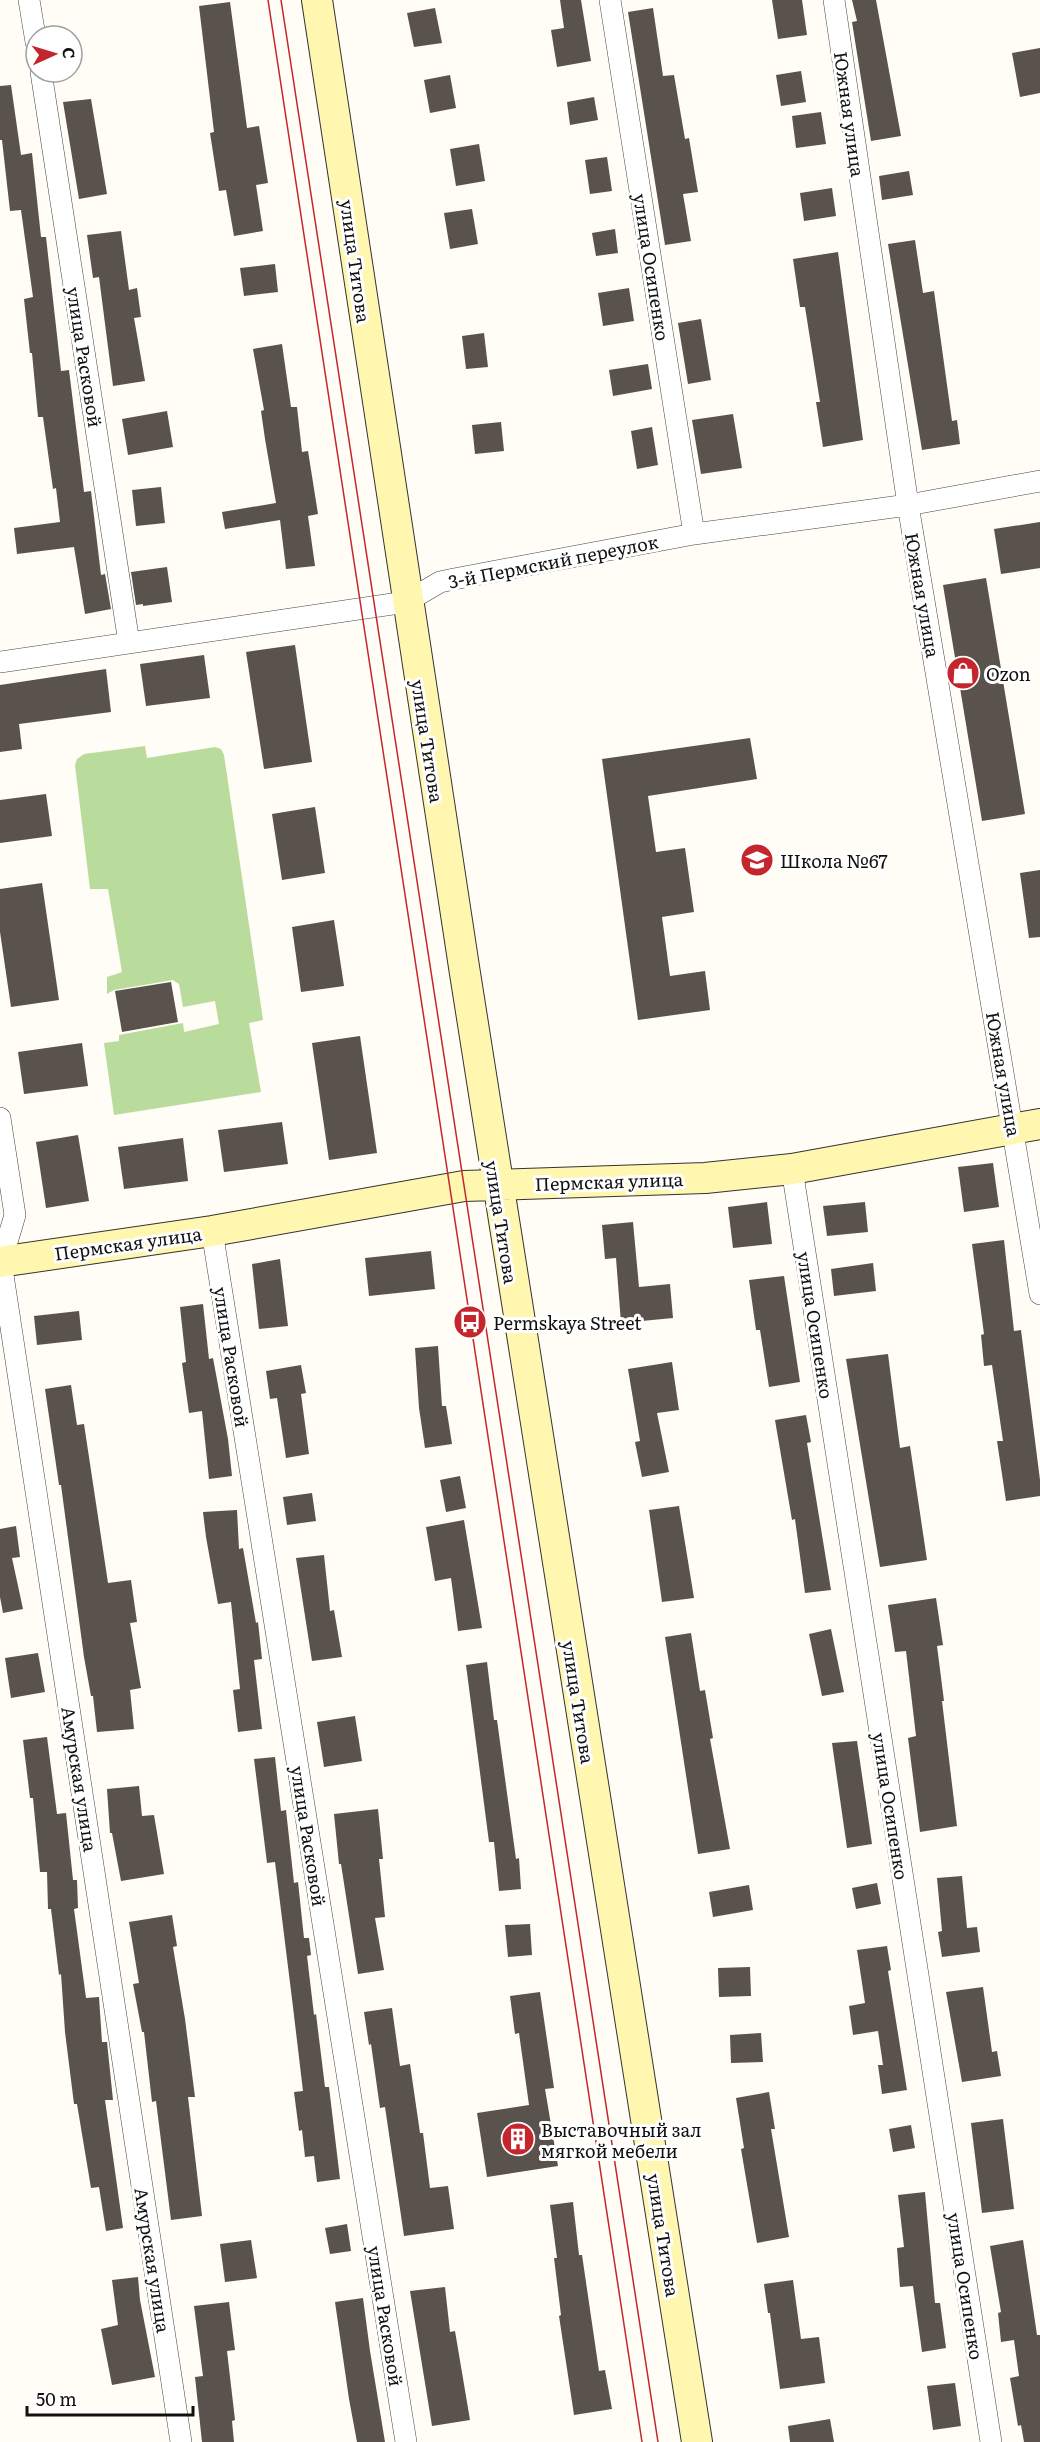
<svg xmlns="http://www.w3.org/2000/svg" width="1040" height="2442" viewBox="0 0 1040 2442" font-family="Literata,serif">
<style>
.forest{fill:#b9dc9c}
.building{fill:#5a524d}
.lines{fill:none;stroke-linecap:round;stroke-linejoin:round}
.street-casing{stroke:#444;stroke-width:22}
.secondary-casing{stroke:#333;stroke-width:32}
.street{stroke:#fff;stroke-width:21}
.secondary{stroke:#fff6b0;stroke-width:30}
.tram{stroke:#c4262e;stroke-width:1.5}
.labels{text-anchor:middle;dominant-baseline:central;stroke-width:6;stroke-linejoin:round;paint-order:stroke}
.street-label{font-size:18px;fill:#111;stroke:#fff}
.poi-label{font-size:18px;fill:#111;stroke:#fff;text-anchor:start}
</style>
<rect width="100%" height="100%" fill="#fffdf5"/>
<path class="forest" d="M145 746 147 758 215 747 221 749 224 755 263 1020 249 1023 261 1092 114 1115 104 1043 119 1041V1035L183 1023 184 1032 219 1024 215 1001 183 1007 179 984 173 980 114 990 107 994V977L122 972 108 889H90L75 765 77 759 84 754Z"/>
<path class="building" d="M560 0H581L591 61 557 67 551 30 564 28Z
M772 0H802L807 35 778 39Z
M852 0H876L901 136 871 141 852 22 857 21Z
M230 2 247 128 259 126 268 183 256 185 263 231 234 236 226 190 219 191 210 133 214 132 199 6Z
M435 8 442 43 414 47 407 13Z
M653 8 663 76 674 75 685 139 689 138 698 192 683 194 691 241 665 245 628 12Z
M1040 48V93L1020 97 1012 53Z
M801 71 806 102 781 106 776 75Z
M450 75 456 108 430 113 424 80Z
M11 85 21 155 32 153 41 237H46L61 371 69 370 84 492 91 491 101 575 105 574 111 609 85 614 74 547 17 554 14 528 60 522 56 488 53 489 43 417H38L32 353H30L24 299 33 297 21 210 10 211 2 140H0V86Z
M594 97 598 120 570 125 567 102Z
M91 99 107 194 79 199 63 102Z
M821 112 826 144 796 148 792 116Z
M479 144 485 181 456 186 450 149Z
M607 157 612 191 590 194 585 160Z
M909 171 913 195 882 200 879 176Z
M832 188 836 216 804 221 800 193Z
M472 209 478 244 450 249 444 213Z
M615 229 618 253 596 256 592 233Z
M121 231 129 290 137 288 141 317 134 318 145 381 113 386 99 277 93 278 87 235Z
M915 240 923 293 934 291 952 421 957 420 960 444 922 450 888 244Z
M838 252 863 440 823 447 816 402H820L805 307H800L793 259Z
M275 264 278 292 244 296 240 268Z
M629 288 634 321 603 326 598 293Z
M701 319 711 380 688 384 678 323Z
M484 333 488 367 466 369 462 336Z
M282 344 291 407H297L302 452 308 451 318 514 308 516 315 566 286 569 280 520 225 529 222 512 276 503 265 439 261 411 264 410 253 349Z
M648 364 652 389 613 396 609 370Z
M167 411 173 447 128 455 122 419Z
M733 414 742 468 701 474 692 420Z
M501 422 504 451 475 454 472 425Z
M652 427 658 465 637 469 631 431Z
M161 487 165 523 136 526 132 490Z
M1040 522V568L1001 574 994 529Z
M167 567 172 602 143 606V604L136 605 131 572Z
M986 578 1025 814 982 821 943 585Z
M295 645 312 762 264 769 246 652Z
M204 655 210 698 146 706 140 664Z
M106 669 111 712 19 724 22 749 0 752V685Z
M750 738 757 779 648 796 656 852 685 848 694 912 662 917 670 976 705 971 710 1010 638 1020 602 759Z
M46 794 52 836 0 843V800Z
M315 807 325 873 282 880 272 814Z
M1040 870V937L1029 938 1020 873Z
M42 883 59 1000 11 1007 0 932V889Z
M334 920 344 986 301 992 292 927Z
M171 982 178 1022 122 1032 115 991Z
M360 1036 377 1153 329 1160 312 1043Z
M82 1043 88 1086 24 1094 18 1052Z
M282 1122 288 1164 224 1172 218 1130Z
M78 1135 89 1201 46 1208 36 1142Z
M183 1138 188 1181 124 1189 118 1147Z
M993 1163 999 1207 964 1212 958 1167Z
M767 1202 772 1244 733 1248 728 1207Z
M865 1202 868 1232 827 1236 823 1206Z
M633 1222 639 1287 670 1284 673 1318 621 1323 616 1258 605 1259 602 1225Z
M1004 1240 1014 1331 1021 1330 1040 1480V1496L1006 1501 997 1441H1003L992 1365 984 1366 981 1335 984 1334 972 1244Z
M431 1251 435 1289 369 1296 365 1258Z
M280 1259 288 1326 259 1329 252 1264Z
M873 1263 876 1291 834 1296 831 1269Z
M784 1276 800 1382 769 1387 760 1330H756L749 1280Z
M203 1304 209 1359 213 1358 228 1439 232 1476 209 1479 202 1411 189 1413 182 1363 186 1362 180 1307Z
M79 1311 82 1340 37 1345 34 1316Z
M438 1346 442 1406H446L452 1444 425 1448 419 1408 415 1348Z
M888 1354 900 1448 910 1446 927 1560 880 1567 846 1359Z
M672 1362 679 1410 657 1413 669 1472 642 1477 635 1442 640 1441 628 1369Z
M301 1365 306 1393 301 1394 309 1454 286 1458 277 1398 270 1399 266 1371Z
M71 1385 77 1425 84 1424 108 1583 131 1580 137 1622 130 1623 141 1688 130 1690 134 1729 97 1732 93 1696H91L84 1657 61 1485H59L45 1389Z
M806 1415 811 1442 807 1443 831 1590 805 1593 795 1519 792 1520 775 1420Z
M460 1476 466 1508 446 1512 440 1480Z
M312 1493 316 1521 287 1525 283 1497Z
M679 1506 694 1598 662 1602 649 1510Z
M237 1510 239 1549 243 1548 256 1623 258 1622 262 1659 254 1660 262 1729 238 1732 233 1690 240 1689 231 1602 218 1604 206 1537 203 1512Z
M464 1520 482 1628 458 1631 451 1578 435 1581 426 1527Z
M16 1526 20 1557 12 1558 23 1609 3 1613 0 1597V1529Z
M324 1555 330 1611 334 1610 342 1657 312 1661 296 1558Z
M936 1598 943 1645 937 1646 944 1701H942L957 1826 920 1832 908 1738 916 1736 906 1651 895 1652 888 1605Z
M831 1629 844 1692 822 1696 809 1634Z
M691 1633 700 1691 705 1690 713 1738 710 1739 730 1849 698 1854 665 1637Z
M38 1653 45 1692 11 1698 5 1658Z
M487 1662 494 1720H497L516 1859 519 1858 521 1889 499 1891 494 1842H489L466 1665Z
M355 1716 362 1761 324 1767 317 1722Z
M47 1737 57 1814 66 1813 73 1880H77L78 1908 74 1909 86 1998 99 1997 102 2042H107L113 2100H105L123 2228 106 2231 99 2187 91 2188 77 2104H74L65 2032 61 1974 59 1975 51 1909H48L47 1872H40L33 1798H30L23 1740Z
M857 1741 872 1844 847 1848 832 1743Z
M275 1757 281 1811 286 1810 294 1883 298 1882 304 1938H309L311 1955 307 1956 314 2015 316 2014 325 2087H329L340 2179 317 2182 314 2156 305 2157 302 2130 299 2131 294 2092 303 2091 293 2007 275 1862 267 1863 254 1759Z
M139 1786 142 1816 154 1815 164 1874 121 1881 112 1833H110L107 1789Z
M378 1809 383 1859H379L385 1917 375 1918 384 1970 358 1974 341 1864H339L334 1814Z
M962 1876 967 1928 977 1927 980 1952 942 1957 938 1932 942 1931 937 1878Z
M877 1883 881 1904 856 1909 852 1888Z
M749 1885 753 1910 713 1917 709 1892Z
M172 1915 177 1946 173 1947 185 2019 195 2097H188L202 2216 171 2220 156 2101 152 2102 144 2032H142L133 1984 139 1983 129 1922Z
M530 1924 532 1955 508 1957 505 1925Z
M887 1946 891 1970 888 1971 907 2090 882 2094 878 2065H883L878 2031 853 2035 849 2006 865 2003 857 1950Z
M750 1967 751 1996 719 1997 718 1968Z
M983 1987 992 2052 997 2051 1001 2076 962 2082 946 1992Z
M540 1992 554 2088 545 2089 558 2166 487 2177 477 2113 529 2105 519 2033 515 2034 510 1996Z
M392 2008 400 2066 410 2064 420 2133H423L430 2188 448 2186 454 2229 404 2236 385 2107 380 2108 371 2044 369 2045 364 2012Z
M761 2033 763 2062 731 2063 730 2035Z
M769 2092 775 2129H771L789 2237 757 2243 741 2149 744 2148 736 2098Z
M1003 2119 1014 2209 982 2213 971 2123Z
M911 2125 915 2148 893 2152 889 2129Z
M925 2192 935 2303H940L946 2348 922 2352 913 2286 900 2287 897 2248 904 2247 898 2195Z
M573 2202 579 2255H582L599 2371 605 2370 612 2409 574 2415 559 2316 561 2315 554 2258H557L550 2205Z
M347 2224 351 2251 330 2254 325 2228Z
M251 2240 257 2278 225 2282 220 2244Z
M1023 2240 1037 2335H1040V2442H1024L1021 2425 1018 2426 1010 2378 1019 2376 1014 2340 1001 2342 998 2313 1001 2312 990 2246Z
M138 2277 140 2300 155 2377 112 2385 101 2329 118 2325 112 2280Z
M793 2280 801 2339 819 2337 825 2383 780 2389 770 2313H768L764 2284Z
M445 2287 450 2332 455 2331 470 2420 432 2426 410 2291Z
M363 2298 370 2351 385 2442H357L349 2399 335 2302Z
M229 2302 235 2350 227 2351 235 2420 232 2421 234 2442H202L195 2377 203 2376 194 2306Z
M955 2383 961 2426 933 2430 927 2386Z
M830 2419 834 2442H790L788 2426Z"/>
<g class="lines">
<defs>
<path id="street" d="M29 0 36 42
M610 0 694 534
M834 0 908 505 1040 1294
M41 72 129 643
M0 662 406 602 440 582 454 579 694 534 908 505 1040 481
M0 1118 15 1215 1 1262 181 2442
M792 1169 991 2442
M212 1231 406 2442"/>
<path id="secondary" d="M317 0C438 815 567 1628 697 2442
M0 1262 212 1231 464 1186 705 1178 792 1169 1040 1124"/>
</defs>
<use href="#street" class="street-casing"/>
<use href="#secondary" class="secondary-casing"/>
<use href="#street" class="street"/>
<use href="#secondary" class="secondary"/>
<path class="tram" d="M268 0 642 2442
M281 0 658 2442"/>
</g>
<defs>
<symbol id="shop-disc" viewBox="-11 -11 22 22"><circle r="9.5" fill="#c4262e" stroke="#fff"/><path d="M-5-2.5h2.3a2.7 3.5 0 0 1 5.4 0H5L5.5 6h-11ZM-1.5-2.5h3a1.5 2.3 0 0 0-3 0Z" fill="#fff"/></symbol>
<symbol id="school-disc" viewBox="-11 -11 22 22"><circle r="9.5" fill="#c4262e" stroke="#fff"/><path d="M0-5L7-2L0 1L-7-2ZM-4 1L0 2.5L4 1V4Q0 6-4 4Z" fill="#fff"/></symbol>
<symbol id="bus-disc" viewBox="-11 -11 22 22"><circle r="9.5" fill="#c4262e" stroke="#fff"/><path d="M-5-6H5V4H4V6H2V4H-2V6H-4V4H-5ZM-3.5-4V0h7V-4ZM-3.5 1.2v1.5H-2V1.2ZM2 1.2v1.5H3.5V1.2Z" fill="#fff"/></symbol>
<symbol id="building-disc" viewBox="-11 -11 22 22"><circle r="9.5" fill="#c4262e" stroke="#fff"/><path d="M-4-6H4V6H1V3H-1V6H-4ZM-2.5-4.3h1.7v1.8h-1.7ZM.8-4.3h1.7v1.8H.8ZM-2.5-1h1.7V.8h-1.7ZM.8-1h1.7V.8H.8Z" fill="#fff"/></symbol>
</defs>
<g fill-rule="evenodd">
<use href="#shop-disc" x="944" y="654" width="38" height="38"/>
<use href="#school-disc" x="738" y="841" width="38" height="38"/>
<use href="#bus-disc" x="451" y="1303" width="38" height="38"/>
<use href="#building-disc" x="499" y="2120" width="38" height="38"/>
</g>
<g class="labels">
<g class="street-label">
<text transform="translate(850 114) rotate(82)">Южная улица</text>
<text transform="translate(356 261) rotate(82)">улица Титова</text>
<text transform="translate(652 267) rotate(81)">улица Осипенко</text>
<text transform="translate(85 357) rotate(81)">улица Расковой</text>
<text transform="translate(553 561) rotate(-11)">3-й Пермский переулок</text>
<text transform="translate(923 595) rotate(80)">Южная улица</text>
<text transform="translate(428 741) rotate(81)">улица Титова</text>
<text transform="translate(1004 1074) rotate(80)">Южная улица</text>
<text transform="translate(609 1181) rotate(-2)">Пермская улица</text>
<text transform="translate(502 1222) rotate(81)">улица Титова</text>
<text transform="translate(128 1243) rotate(-8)">Пермская улица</text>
<text transform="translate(816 1325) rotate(81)">улица Осипенко</text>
<text transform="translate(232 1357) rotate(81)">улица Расковой</text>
<text transform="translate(579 1702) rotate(81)">улица Титова</text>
<text transform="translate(80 1779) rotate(81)">Амурская улица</text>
<text transform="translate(891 1806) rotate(81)">улица Осипенко</text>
<text transform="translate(309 1836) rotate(81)">улица Расковой</text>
<text transform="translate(664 2235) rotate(81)">улица Титова</text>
<text transform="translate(153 2260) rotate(81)">Амурская улица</text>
<text transform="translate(966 2286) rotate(81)">улица Осипенко</text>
<text transform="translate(386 2316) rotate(81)">улица Расковой</text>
</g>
<g class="poi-label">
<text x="986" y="673">Ozon</text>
<text x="780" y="860">Школа №67</text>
<text x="493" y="1322">Permskaya Street</text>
<text x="541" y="2129">Выставочный зал<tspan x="541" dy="21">мягкой мебели</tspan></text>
</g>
</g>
<g transform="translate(54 54) rotate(86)"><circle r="28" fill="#ffffff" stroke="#a0a0a0" stroke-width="1.5"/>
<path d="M0-4.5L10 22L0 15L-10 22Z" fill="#c4262e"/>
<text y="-9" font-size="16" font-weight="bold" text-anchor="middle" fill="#111111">С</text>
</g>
<path d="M27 2406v9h166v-9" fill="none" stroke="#111111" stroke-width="3"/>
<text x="36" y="2406" font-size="18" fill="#111111" stroke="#ffffff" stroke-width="4.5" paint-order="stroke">50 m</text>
</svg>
